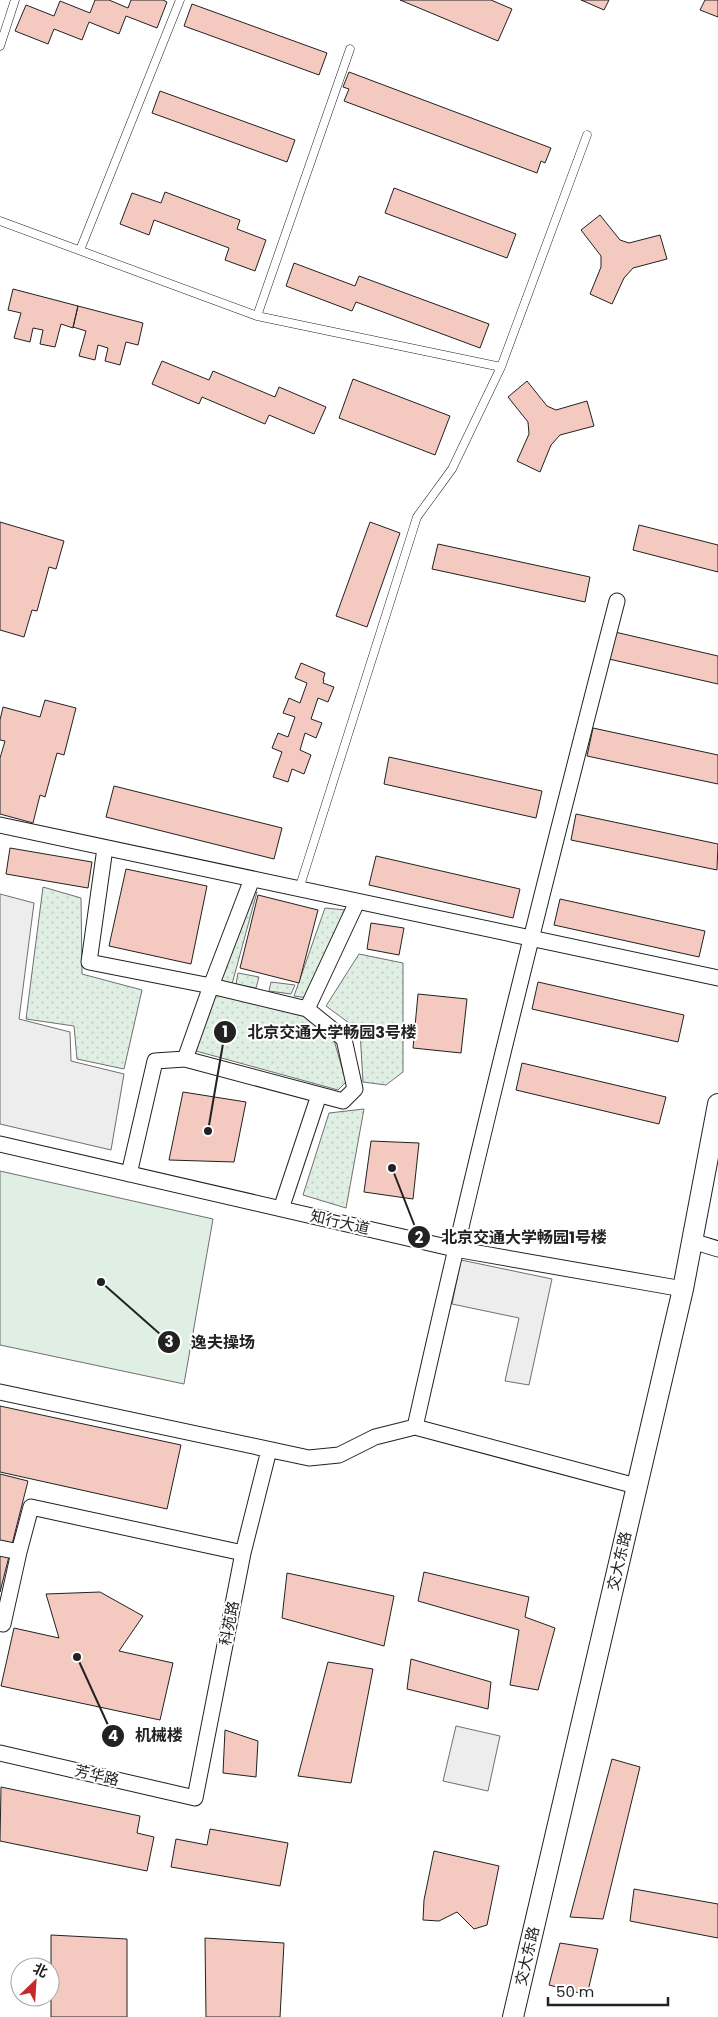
<svg xmlns="http://www.w3.org/2000/svg" width="718" height="2017" viewBox="0 0 718 2017" font-family="Poppins,'Noto Sans SC',sans-serif">
<style>
.grass{fill:#e0efe3;stroke:#6f6f6f}
.park{fill:url(#park-dots);stroke:#6f6f6f}
.parking{fill:#ededed;stroke:#6f6f6f}
.building{fill:#f3c9c0;stroke:#222}
.lines{fill:none;stroke-linecap:round;stroke-linejoin:round}
.lane-casing{stroke:#222;stroke-width:9}
.street-casing{stroke:#222;stroke-width:17}
.secondary-casing{stroke:#222;stroke-width:22}
.lane{stroke:#fff;stroke-width:8}
.street{stroke:#fff;stroke-width:15}
.secondary{stroke:#fff;stroke-width:20}
.labels{text-anchor:middle;dominant-baseline:central;stroke-width:4;stroke-linejoin:round;paint-order:stroke}
.street-label{font-size:15px;fill:#222;stroke:#fff}
.leader{fill:none;stroke:#222;stroke-width:2}
.callout-dot{fill:#222;stroke:#fff;stroke-width:2}
.mark-label{font-size:15px;text-anchor:middle;font-weight:bold;fill:#fff}
.callout-label{font-size:16px;text-anchor:middle;font-weight:bold;fill:#222;stroke:#fff;stroke-width:4;stroke-linejoin:round;paint-order:stroke}
</style>
<defs>
<pattern id="park-dots" width="8" height="8" patternUnits="userSpaceOnUse" patternTransform="scale(1.25)"><rect width="8" height="8" fill="#e0efe3"/><path d="M2 2h.1M6 6h.1" fill="none" stroke="#c0cdc2" stroke-width="1.8" stroke-linecap="round"/></pattern>
</defs>
<rect width="100%" height="100%" fill="#fff"/>
<path class="grass" d="M0 1171 213 1219 184 1384 0 1345Z"/>
<path class="park" d="M43 887 81 898 82 974 142 990 124 1069 77 1059 74 1026 26 1019Z
M251 892H257L232 984 220 981Z
M325 908 346 910 308 998 294 996Z
M359 954 403 963V1072L386 1085 363 1082 360 1031 326 1006Z
M238 973 259 977 256 988 236 984Z
M271 982 295 985 291 994 269 991Z
M214 993 303 1014 334 1040 346 1082 338 1090 196 1051Z
M364 1109 346 1208 303 1195 329 1113Z"/>
<path class="parking" d="M0 894 34 903 19 1019 70 1032 71 1061 124 1074 111 1150 0 1124Z
M461 1260 552 1279 529 1385 505 1381 519 1318 452 1304Z
M456 1726 500 1736 488 1791 443 1781Z"/>
<path class="building" d="M95 0H109L128 8 131 0H163L167 2 157 28 126 16 119 34 89 22 82 40 54 29 48 44 15 31 26 5 54 16 60 1 90 13Z
M400 0H491L512 9 498 41Z
M581 0H609L604 10Z
M705 0H718V17L700 10Z
M192 4 327 53 319 75 184 26Z
M349 72 551 148 545 163 541 161 537 173 344 101 349 89 343 87Z
M160 91 295 140 287 162 152 113Z
M394 188 516 234 507 258 385 213Z
M165 192 240 220 237 229 266 240 255 271 225 260 229 248 154 220 149 235 120 224 132 193 161 203Z
M600 215 620 240 629 243 660 235 667 259 633 268 624 278 612 304 590 294 601 267V256L581 230Z
M294 263 355 286 359 276 489 324 480 348 356 302 352 311 286 286Z
M13 289 78 306 73 328 61 324 55 347 40 344 43 330 33 328 30 342 14 338 21 313 8 310Z
M78 306 143 323 138 345 126 342 120 365 105 361 108 348 98 345 95 360 79 356 86 331 73 327Z
M162 361 209 380 213 371 275 397 279 387 326 407 314 434 269 415 265 424 202 397 199 404 152 384Z
M353 379 450 416 435 455 339 418Z
M527 381 547 406 556 410 587 401 594 426 560 435 551 445 540 472 517 461 529 434 528 422 508 397Z
M0 522 64 541 56 569 49 567 37 611 32 610 24 637 0 630Z
M370 522 400 533 367 627 336 616Z
M639 525 718 545V572L633 550Z
M438 544 590 577 585 602 432 569Z
M615 632 718 656V684L609 659Z
M301 663 325 673 323 680H324L323 683 334 687 328 702 318 698 311 719 322 723 316 738 305 733 300 750 311 755 304 774 292 769 288 782 273 777 282 752 272 748 278 733 288 737 295 717 283 713 289 698 300 703 307 683 295 678Z
M45 700 76 708 64 755 57 753 45 797 40 795 33 823 0 814V758L5 741 0 740V720L3 707 40 717Z
M593 728 718 755V784L587 756Z
M389 757 542 791 536 818 384 784Z
M114 786 282 828 274 859 106 817Z
M576 814 718 844 717 870 571 840Z
M10 848 92 862 88 888 6 874Z
M376 856 520 889 513 918 369 885Z
M126 869 207 886 191 964 109 946Z
M258 895 318 910 299 983 240 968Z
M560 899 705 931 699 957 554 925Z
M371 923 404 928 399 955 367 949Z
M538 982 684 1015 678 1042 532 1009Z
M418 994 467 999 461 1053 413 1048Z
M522 1063 666 1097 659 1124 516 1090Z
M183 1092 246 1102 234 1162 169 1160Z
M371 1141 419 1143 413 1199 364 1192Z
M0 1406 181 1445 167 1509 0 1472Z
M0 1474 28 1481 0 1592Z
M424 1572 529 1597 525 1617 555 1628 538 1690 510 1685 519 1630 418 1601Z
M287 1573 394 1596 384 1646 282 1618Z
M100 1592 143 1616 119 1651 173 1663 160 1720 1 1686 14 1628 59 1638 46 1594Z
M411 1659 491 1682 488 1709 407 1689Z
M328 1662 373 1669 351 1783 298 1776Z
M225 1730 258 1741 256 1777 223 1773Z
M612 1759 640 1767 603 1919 570 1917Z
M1 1787 140 1816 137 1833 154 1837 147 1871 0 1841Z
M210 1829 288 1843 280 1886 171 1867 176 1839 207 1845Z
M434 1851 499 1866 487 1925 474 1929 457 1912 439 1921 423 1920 424 1900Z
M634 1889 718 1904V1938L630 1921Z
M51 1935 127 1939V2017H51Z
M205 1938 284 1943 280 2017H206Z
M560 1943 598 1949 587 1995 549 1985Z"/>
<g class="lines">
<defs>
<path id="lane" d="M0 46 15 0
M0 221 257 316 501 367 587 135
M80 250 180 0
M257 316 350 49
M299 889 417 517 452 469 501 367"/>
<path id="street" d="M0 825 718 978
M105 848 89 962 211 986 252 879
M185 1059 343 1101 355 1089 344 1039 307 1009
M0 1144 455 1249 683 1289
M129 1174 155 1061 185 1059 211 986 307 1009 357 902
M281 1209 319 1095
M692 1241 718 1249
M0 1392 309 1458 339 1455 375 1437 415 1427 636 1486
M415 1427C477 1150 546 875 617 601
M0 1548 19 1552 3 1624
M19 1552 31 1507 243 1553
M0 1753 195 1798 243 1553 269 1450"/>
<path id="secondary" d="M513 2017 683 1289 718 1104"/>
</defs>
<use href="#lane" class="lane-casing"/>
<use href="#street" class="street-casing"/>
<use href="#secondary" class="secondary-casing"/>
<use href="#lane" class="lane"/>
<use href="#street" class="street"/>
<use href="#secondary" class="secondary"/>
</g>
<g class="labels">
<g class="street-label">
<text transform="translate(340 1222) rotate(13)">知行大道</text>
<text transform="translate(619 1561) rotate(-77)">交大东路</text>
<text transform="translate(229 1623) rotate(-79)">科苑路</text>
<text transform="translate(97 1775) rotate(13)">芳华路</text>
<text transform="translate(527 1956) rotate(-77)">交大东路</text>
</g>
</g>
<path class="leader" d="M208 1131L225 1032M392 1168L419 1237M101 1282L169 1342M77 1657L113 1736"/>
<g class="callout-dot">
<circle cx="208" cy="1131" r="5"/>
<circle cx="392" cy="1168" r="5"/>
<circle cx="101" cy="1282" r="5"/>
<circle cx="77" cy="1657" r="5"/>
<circle cx="225" cy="1032" r="12"/>
<circle cx="419" cy="1237" r="12"/>
<circle cx="169" cy="1342" r="12"/>
<circle cx="113" cy="1736" r="12"/>
</g>
<g class="mark-label">
<text x="225" y="1037">1</text>
<text x="419" y="1243">2</text>
<text x="169" y="1347">3</text>
<text x="113" y="1741">4</text>
</g>
<g class="callout-label">
<text x="332" y="1038">北京交通大学畅园3号楼</text>
<text x="524" y="1243">北京交通大学畅园1号楼</text>
<text x="223" y="1348">逸夫操场</text>
<text x="159" y="1741">机械楼</text>
</g>
<g transform="translate(35 1982) rotate(25)"><circle r="24" fill="#ffffff" stroke="#a7a7a7"/>
<path d="M0-4L9 19L0 12L-9 19Z" fill="#c62828"/>
<text y="-8" font-size="14" font-weight="bold" text-anchor="middle" fill="#222222">北</text>
</g>
<path d="M548 1997v8h120v-8" fill="none" stroke="#222222" stroke-width="2.5"/>
<text x="556" y="1997" font-size="15" fill="#222222" stroke="#ffffff" stroke-width="4" paint-order="stroke">50 m</text>
</svg>
